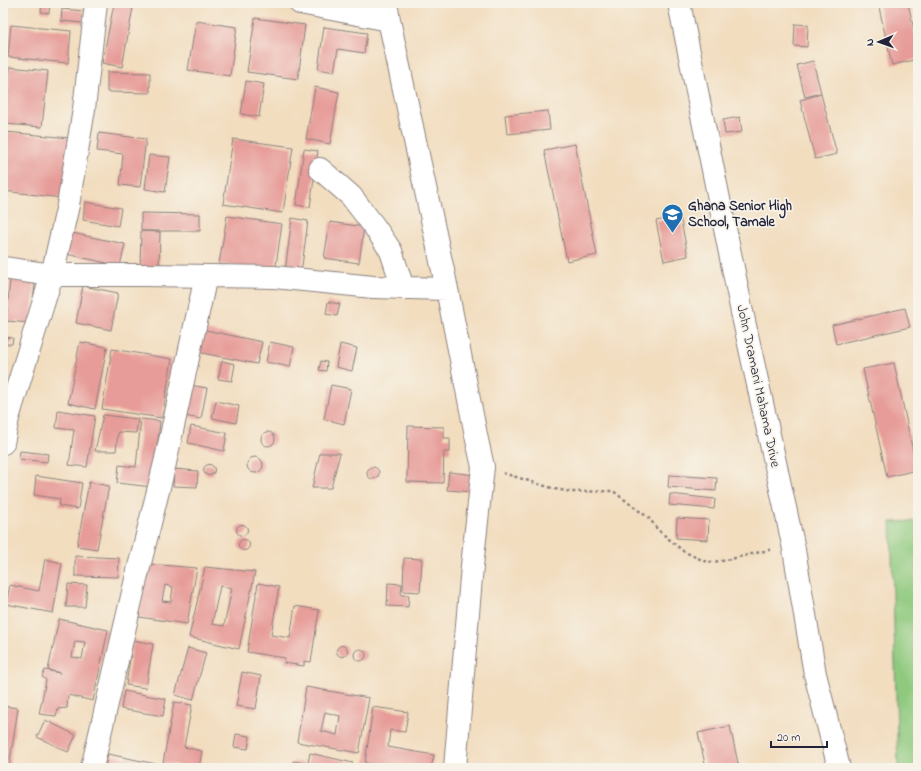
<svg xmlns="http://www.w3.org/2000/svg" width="921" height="771" viewBox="0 0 921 771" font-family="'Indie Flower',sans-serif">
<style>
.green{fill:#8ec97e;stroke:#58765c}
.building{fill:#e79c99;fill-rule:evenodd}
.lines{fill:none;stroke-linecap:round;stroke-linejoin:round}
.minor-casing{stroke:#8a807d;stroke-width:24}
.path{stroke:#8a807d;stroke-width:2.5;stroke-dasharray:3 3;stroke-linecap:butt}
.minor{stroke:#fff;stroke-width:22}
.labels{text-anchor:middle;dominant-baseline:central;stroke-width:3.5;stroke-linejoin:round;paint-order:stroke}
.poi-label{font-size:14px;font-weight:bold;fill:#22223b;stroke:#f7f3e8;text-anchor:start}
.street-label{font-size:14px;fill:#22223b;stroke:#f7f3e8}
</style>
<rect width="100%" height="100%" fill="#f7f3e8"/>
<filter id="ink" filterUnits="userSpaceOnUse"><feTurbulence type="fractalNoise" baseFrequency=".025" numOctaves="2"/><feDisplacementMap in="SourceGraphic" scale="8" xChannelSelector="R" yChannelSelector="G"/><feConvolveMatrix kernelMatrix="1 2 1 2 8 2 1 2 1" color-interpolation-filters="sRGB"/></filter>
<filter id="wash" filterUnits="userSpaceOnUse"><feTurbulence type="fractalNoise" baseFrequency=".012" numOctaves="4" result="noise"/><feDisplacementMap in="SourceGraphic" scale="16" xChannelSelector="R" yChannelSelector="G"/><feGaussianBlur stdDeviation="0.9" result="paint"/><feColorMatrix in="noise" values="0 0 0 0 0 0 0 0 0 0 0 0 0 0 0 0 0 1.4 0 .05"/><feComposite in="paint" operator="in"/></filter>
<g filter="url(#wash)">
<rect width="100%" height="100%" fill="#f2ddbf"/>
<path class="green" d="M918 521V768H898L891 522Z"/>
<g id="blocks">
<path class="building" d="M42 3H50L49 13 41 12Z
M878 3H908L918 48V59L892 65Z
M114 4 133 8 122 67 102 63Z
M62 9 84 11 83 23 61 21Z
M255 18 305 25 298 79 247 72Z
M196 21 237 27 230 76 188 70Z
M795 24 808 25 807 47 794 46Z
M11 25 71 31 68 63 8 57Z
M324 27 367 33 364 53 338 49 334 72 318 69Z
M813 61 821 93 805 97 797 65Z
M10 67 48 71 42 127 5 124Z
M107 72 150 73V93L107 92Z
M246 81 264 84 259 117 241 114Z
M315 87 339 92 330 144 306 139Z
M821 94 837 154 815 159 800 100Z
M548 111 550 130 507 134 505 115Z
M740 117 742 132 725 134 723 120Z
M6 132 70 138 62 198 4 191Z
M99 133 146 139 140 187 120 185 123 154 97 151Z
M233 139 293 147 283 213 223 204Z
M575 144 597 255 567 261 544 150Z
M304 149 318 151 310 207 296 205Z
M149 155 170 157 165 192 145 189Z
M85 202 121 208 118 226 83 220Z
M141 213 200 214V231H141Z
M227 216 282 224 275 272 219 264Z
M680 216 688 256 664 261 656 221Z
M292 218 308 221 301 273 285 271Z
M330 222 364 227 359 263 324 258Z
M141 231 160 232 159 270 140 269Z
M67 232 125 244 120 266 62 253Z
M10 280 35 283 31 323 6 321Z
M83 286 118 293 111 330 76 323Z
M328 302 340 304 337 316 326 314Z
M905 308 910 327 836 344 832 325Z
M201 329 262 342 257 364 197 352Z
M5 337 13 338 12 344H5Z
M80 342 107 347 95 409 68 403Z
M270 342 294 347 290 367 266 362Z
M340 344 357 348 352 371 336 367Z
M112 349 172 359 162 418 102 409Z
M222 361 235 364 232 381 218 379Z
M321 361 327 362 326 371 319 370Z
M894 363 917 470 887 477 863 369Z
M190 385 207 388 201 419 184 416Z
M331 385 351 389 344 424 324 419Z
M216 401 239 406 236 423 212 418Z
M58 410 95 416 87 467 69 465 74 430 56 428Z
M103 415 138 419 136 433 118 432 116 451H95Z
M141 419 160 421 153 487 117 483 119 465 136 467Z
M191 426 227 433 224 451 188 443Z
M408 426 444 427V438H450V452H444L443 483 407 482Z
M261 439a7 7 0 1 1 14 0a7 7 0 1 1-14 0Z
M20 451 48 454 47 462 19 459Z
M320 453H340L331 488H312Z
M247 465a8 8 0 1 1 16 0a8 8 0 1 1-16 0Z
M203.5 470a5.5 5.5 0 1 1 11 0a5.5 5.5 0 1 1-11 0Z
M367 473a6 6 0 1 1 12 0a6 6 0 1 1-12 0Z
M174 469 198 471 197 487 173 486Z
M449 472 475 475 474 492 447 490Z
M669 475 717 478 716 491 668 487Z
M36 476 82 483 78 509 59 506 60 499 34 495Z
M89 482 109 486 97 549 77 546Z
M670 494 715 499 714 509 669 505Z
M677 518 709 520 708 540 676 538Z
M236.5 530a5.5 5.5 0 1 1 11 0a5.5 5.5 0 1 1-11 0Z
M238.5 545a5.5 5.5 0 1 1 11 0a5.5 5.5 0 1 1-11 0Z
M75 556 119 558 118 577 75 576Z
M404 558 422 559 420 592 403 591Z
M45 559 62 563 53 613 6 604 10 585 39 591Z
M149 564 197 568 187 624 139 617ZM165 585 173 587 171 602 162 601Z
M205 567 255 572 239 649 189 637ZM220 586 232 588 224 626 212 624Z
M258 583 279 587 271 635 290 638 295 606 319 610 311 662 304 661V666L284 663 285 658 247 652Z
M388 583 402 584 401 595H409L408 607 387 606Z
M68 584 87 585 85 607H66Z
M59 619 108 630 93 701 68 695 67 708 58 709 56 716 39 714 46 680 42 677 45 670 60 673 48 670ZM75 641 85 642 82 659 72 657Z
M133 640 153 644 146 688 126 685Z
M336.5 651a5.5 5.5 0 1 1 11 0a5.5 5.5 0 1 1-11 0Z
M188 648 206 653 193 700 175 695Z
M354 655a6 6 0 1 1 12 0a6 6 0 1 1-12 0Z
M242 672 261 676 256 709 236 706Z
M306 687 369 698 359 753 297 742ZM325 712 340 716 337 735 321 731Z
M124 691 166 699 163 716 121 709Z
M174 702 192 705 184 747 202 751 199 768H193L163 763Z
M3 706 18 708 9 768H3Z
M373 707 408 712 405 732 390 730 388 747 434 755 431 768H389L365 763Z
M45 720 76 735 68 752 37 737Z
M730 726 739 768H706L698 733Z
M236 734 250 736 248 749 234 747Z
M310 753 353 763 352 768H307Z
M108 754 156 764 155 768H105Z
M293 761 305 763 304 768H292Z"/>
</g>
</g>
<g filter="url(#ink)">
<use href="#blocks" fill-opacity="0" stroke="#8a807d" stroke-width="1"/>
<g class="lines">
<defs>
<path id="minor" d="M300 3 389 20
M386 3 389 20 447 289 477 440 483 467 472 566 455 768
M679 3 742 312 793 544 815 674 839 768
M320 169 351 196 374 226 391 251 403 288
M3 268 52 275H145L274 277 373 287 447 289
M3 443 8 418 52 275 68 205 84 109 96 3
M92 768 137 575 165 463 206 276"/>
</defs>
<use href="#minor" class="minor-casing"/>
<path class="path" d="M503 473 555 489 573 492 613 491 650 519 657 529 683 551 704 561 708 562 722 561 773 549"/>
<use href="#minor" class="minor"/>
</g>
</g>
<defs>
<symbol id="school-pin" viewBox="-11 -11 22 30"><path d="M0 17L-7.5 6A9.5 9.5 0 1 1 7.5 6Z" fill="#1f6fb2" stroke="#f7f3e8"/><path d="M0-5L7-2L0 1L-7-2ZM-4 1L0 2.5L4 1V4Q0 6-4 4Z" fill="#fff"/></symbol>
</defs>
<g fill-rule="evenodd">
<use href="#school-pin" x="660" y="202" width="25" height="34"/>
</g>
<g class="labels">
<g class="poi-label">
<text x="688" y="206">Ghana Senior High<tspan x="688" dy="16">School, Tamale</tspan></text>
</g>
<g class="street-label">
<text transform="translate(758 386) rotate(78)">John Dramani Mahama Drive</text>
</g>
</g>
<rect width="921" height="771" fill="none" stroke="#f7f3e8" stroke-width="16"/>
<g transform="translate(879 42) rotate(268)" stroke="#f7f3e8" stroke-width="3" paint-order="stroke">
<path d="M0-3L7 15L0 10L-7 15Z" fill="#22223b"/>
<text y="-6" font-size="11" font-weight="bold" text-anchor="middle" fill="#22223b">N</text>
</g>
<path d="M771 741v6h56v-6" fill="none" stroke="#22223b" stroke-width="2"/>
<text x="777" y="741" font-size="12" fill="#22223b" stroke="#f7f3e8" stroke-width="3" paint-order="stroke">20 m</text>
</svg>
